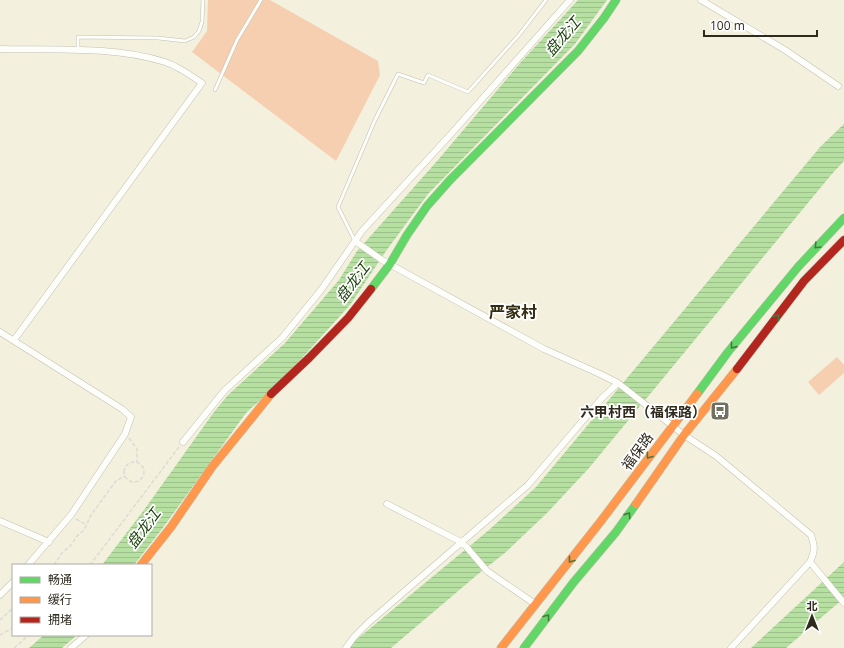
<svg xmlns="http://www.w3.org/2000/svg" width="844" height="648" viewBox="0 0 844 648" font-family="'Open Sans','Noto Sans SC',sans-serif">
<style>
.grass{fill:#f6cfb0}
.water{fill:url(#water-rules)}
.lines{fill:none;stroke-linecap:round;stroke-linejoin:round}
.lane-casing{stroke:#c3c0b2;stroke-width:4}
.street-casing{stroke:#c3c0b2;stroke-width:7}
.fast-casing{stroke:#c3c0b2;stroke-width:9}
.slow-casing{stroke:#c3c0b2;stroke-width:9}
.jam-casing{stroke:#c3c0b2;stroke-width:9}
.path{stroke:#dcdbd5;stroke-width:1.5;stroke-dasharray:4 2;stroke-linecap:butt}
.lane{stroke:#fdfdfa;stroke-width:3}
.street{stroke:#fdfdfa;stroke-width:6}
.fast{stroke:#63d668;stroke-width:8}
.slow{stroke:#ff974d;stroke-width:8}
.jam{stroke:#b3261e;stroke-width:8}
.oneway{stroke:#46783f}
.labels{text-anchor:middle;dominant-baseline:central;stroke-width:3.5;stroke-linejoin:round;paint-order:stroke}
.poi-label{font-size:14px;font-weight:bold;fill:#2e2b1e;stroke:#fff;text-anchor:end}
.street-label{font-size:14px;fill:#2e2b1e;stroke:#fff}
.water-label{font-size:15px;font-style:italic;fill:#1d430d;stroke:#fff}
.quarter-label{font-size:16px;font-weight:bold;fill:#332c10;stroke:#fff}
</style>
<defs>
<pattern id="water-rules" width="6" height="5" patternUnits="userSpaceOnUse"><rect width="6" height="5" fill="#b6dfa2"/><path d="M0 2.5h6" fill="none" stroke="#9dc08b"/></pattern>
</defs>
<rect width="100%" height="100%" fill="#f4f0de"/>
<path class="grass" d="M208 0H270L378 61 380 75 336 161 192 52 207 31Z
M837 357 844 365V373L819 395 808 382Z"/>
<path class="water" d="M578 0H607L575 44 428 194 386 251 350 305 283 379 246 413 162 529 134 565H102L144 510 214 412 228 395 285 343 339 280 357 251 367 240 438 160 521 62Z
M844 124V161L831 175 589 468 547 513 506 552 477 575 391 648H349L356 640 489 530 536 487 821 146Z
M844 562V598L786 648H751Z
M44 635H77L62 648H29Z"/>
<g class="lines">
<defs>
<path id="lane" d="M78 50V37L158 38 185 41 194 37 199 31 202 22 203 0
M215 90 237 40 261 0
M355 241 338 207 375 120 398 74 424 83 428 75 468 92 519 35 546 0"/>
<path id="street" d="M701 0 785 50 838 86
M0 49C52 50 115 46 165 62 178 66 190 75 202 83L14 340
M355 241 382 260 544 349 600 374 618 383 684 435 716 456 811 535C815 547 815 551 810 562L731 648
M0 332 122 409 131 417 125 434 71 515 28 565
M183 442 224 391 282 338 321 290 362 231 451 134 570 0
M387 504 463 543 487 571 535 604
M0 521 49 542
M810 562 844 603
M0 595 13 582
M71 648 86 635
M346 648 354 637 369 622 528 485 602 398 618 383"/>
<path id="fast" d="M371 289 390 264 407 235 427 206 450 180 578 51 604 18 616 0
M697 394 728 352 798 267 844 218
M524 648 573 583 616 532 636 504"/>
<path id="slow" d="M636 504 684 435 737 369
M141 565 171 527 212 467 271 394
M501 648 601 521 697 394"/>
<path id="jam" d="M737 369 804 281 844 240
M271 394 309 358 348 318 371 289"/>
</defs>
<use href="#lane" class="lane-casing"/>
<use href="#street" class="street-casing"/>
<use href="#fast" class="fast-casing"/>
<use href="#slow" class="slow-casing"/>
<use href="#jam" class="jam-casing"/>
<path class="path" d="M129 438 137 449V462
M124 472a10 10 0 1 1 20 0a10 10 0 1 1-20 0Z
M76 519 87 525
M54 565 62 553 72 544 76 537 84 530 91 515 116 481 125 476
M90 565 179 447
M0 620 13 608
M0 635 13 628
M14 648 29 635"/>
<use href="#lane" class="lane"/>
<use href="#street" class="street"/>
<use href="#fast" class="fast"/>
<use href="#slow" class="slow"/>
<use href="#jam" class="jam"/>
</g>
<defs><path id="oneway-chevron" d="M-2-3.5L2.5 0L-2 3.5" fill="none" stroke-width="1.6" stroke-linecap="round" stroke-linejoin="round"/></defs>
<g class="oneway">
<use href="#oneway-chevron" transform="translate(817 246) rotate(134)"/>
<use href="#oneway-chevron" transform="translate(777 317) rotate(-53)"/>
<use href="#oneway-chevron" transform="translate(733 346) rotate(129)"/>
<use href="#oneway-chevron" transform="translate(649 456) rotate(126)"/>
<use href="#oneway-chevron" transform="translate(628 515) rotate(-55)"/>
<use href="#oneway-chevron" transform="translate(571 560) rotate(128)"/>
<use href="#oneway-chevron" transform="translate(547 617) rotate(-53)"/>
</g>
<defs>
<symbol id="bus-square" viewBox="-11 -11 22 22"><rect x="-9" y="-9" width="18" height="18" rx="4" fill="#737061" stroke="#fff"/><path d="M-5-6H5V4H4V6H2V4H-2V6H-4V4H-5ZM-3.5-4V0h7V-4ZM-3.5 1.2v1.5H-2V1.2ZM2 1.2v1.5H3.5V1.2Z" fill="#fff"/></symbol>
</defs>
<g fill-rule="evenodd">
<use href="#bus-square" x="709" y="400" width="22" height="22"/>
</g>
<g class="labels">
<g class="poi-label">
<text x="706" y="411">六甲村西（福保路）</text>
</g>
<g class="street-label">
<text transform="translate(637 451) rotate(-54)">福保路</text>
</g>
<g class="water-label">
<text transform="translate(562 36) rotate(-49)">盘龙江</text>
<text transform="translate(352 282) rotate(-53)">盘龙江</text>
<text transform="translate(143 528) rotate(-53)">盘龙江</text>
</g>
<g class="quarter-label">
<text x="513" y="312">严家村</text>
</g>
</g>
<rect x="12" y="564" width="140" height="72" fill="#ffffff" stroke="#abaaa5"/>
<rect x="20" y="577" width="20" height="6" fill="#63d668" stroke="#abaaa5"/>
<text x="48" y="584" font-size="12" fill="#2e2b1e">畅通</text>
<rect x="20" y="597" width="20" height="6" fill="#ff974d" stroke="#abaaa5"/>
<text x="48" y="604" font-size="12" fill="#2e2b1e">缓行</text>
<rect x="20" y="617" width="20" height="6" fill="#b3261e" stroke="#abaaa5"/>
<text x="48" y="624" font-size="12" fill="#2e2b1e">拥堵</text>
<g transform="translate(812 616)" stroke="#ffffff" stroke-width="3" paint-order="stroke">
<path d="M0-3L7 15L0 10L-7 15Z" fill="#2e2b1e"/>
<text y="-6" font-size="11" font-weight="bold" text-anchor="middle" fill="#2e2b1e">北</text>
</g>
<path d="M704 30v6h113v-6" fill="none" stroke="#2e2b1e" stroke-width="2"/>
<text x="710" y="30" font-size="12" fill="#2e2b1e" stroke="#ffffff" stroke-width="3" paint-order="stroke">100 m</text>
</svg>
